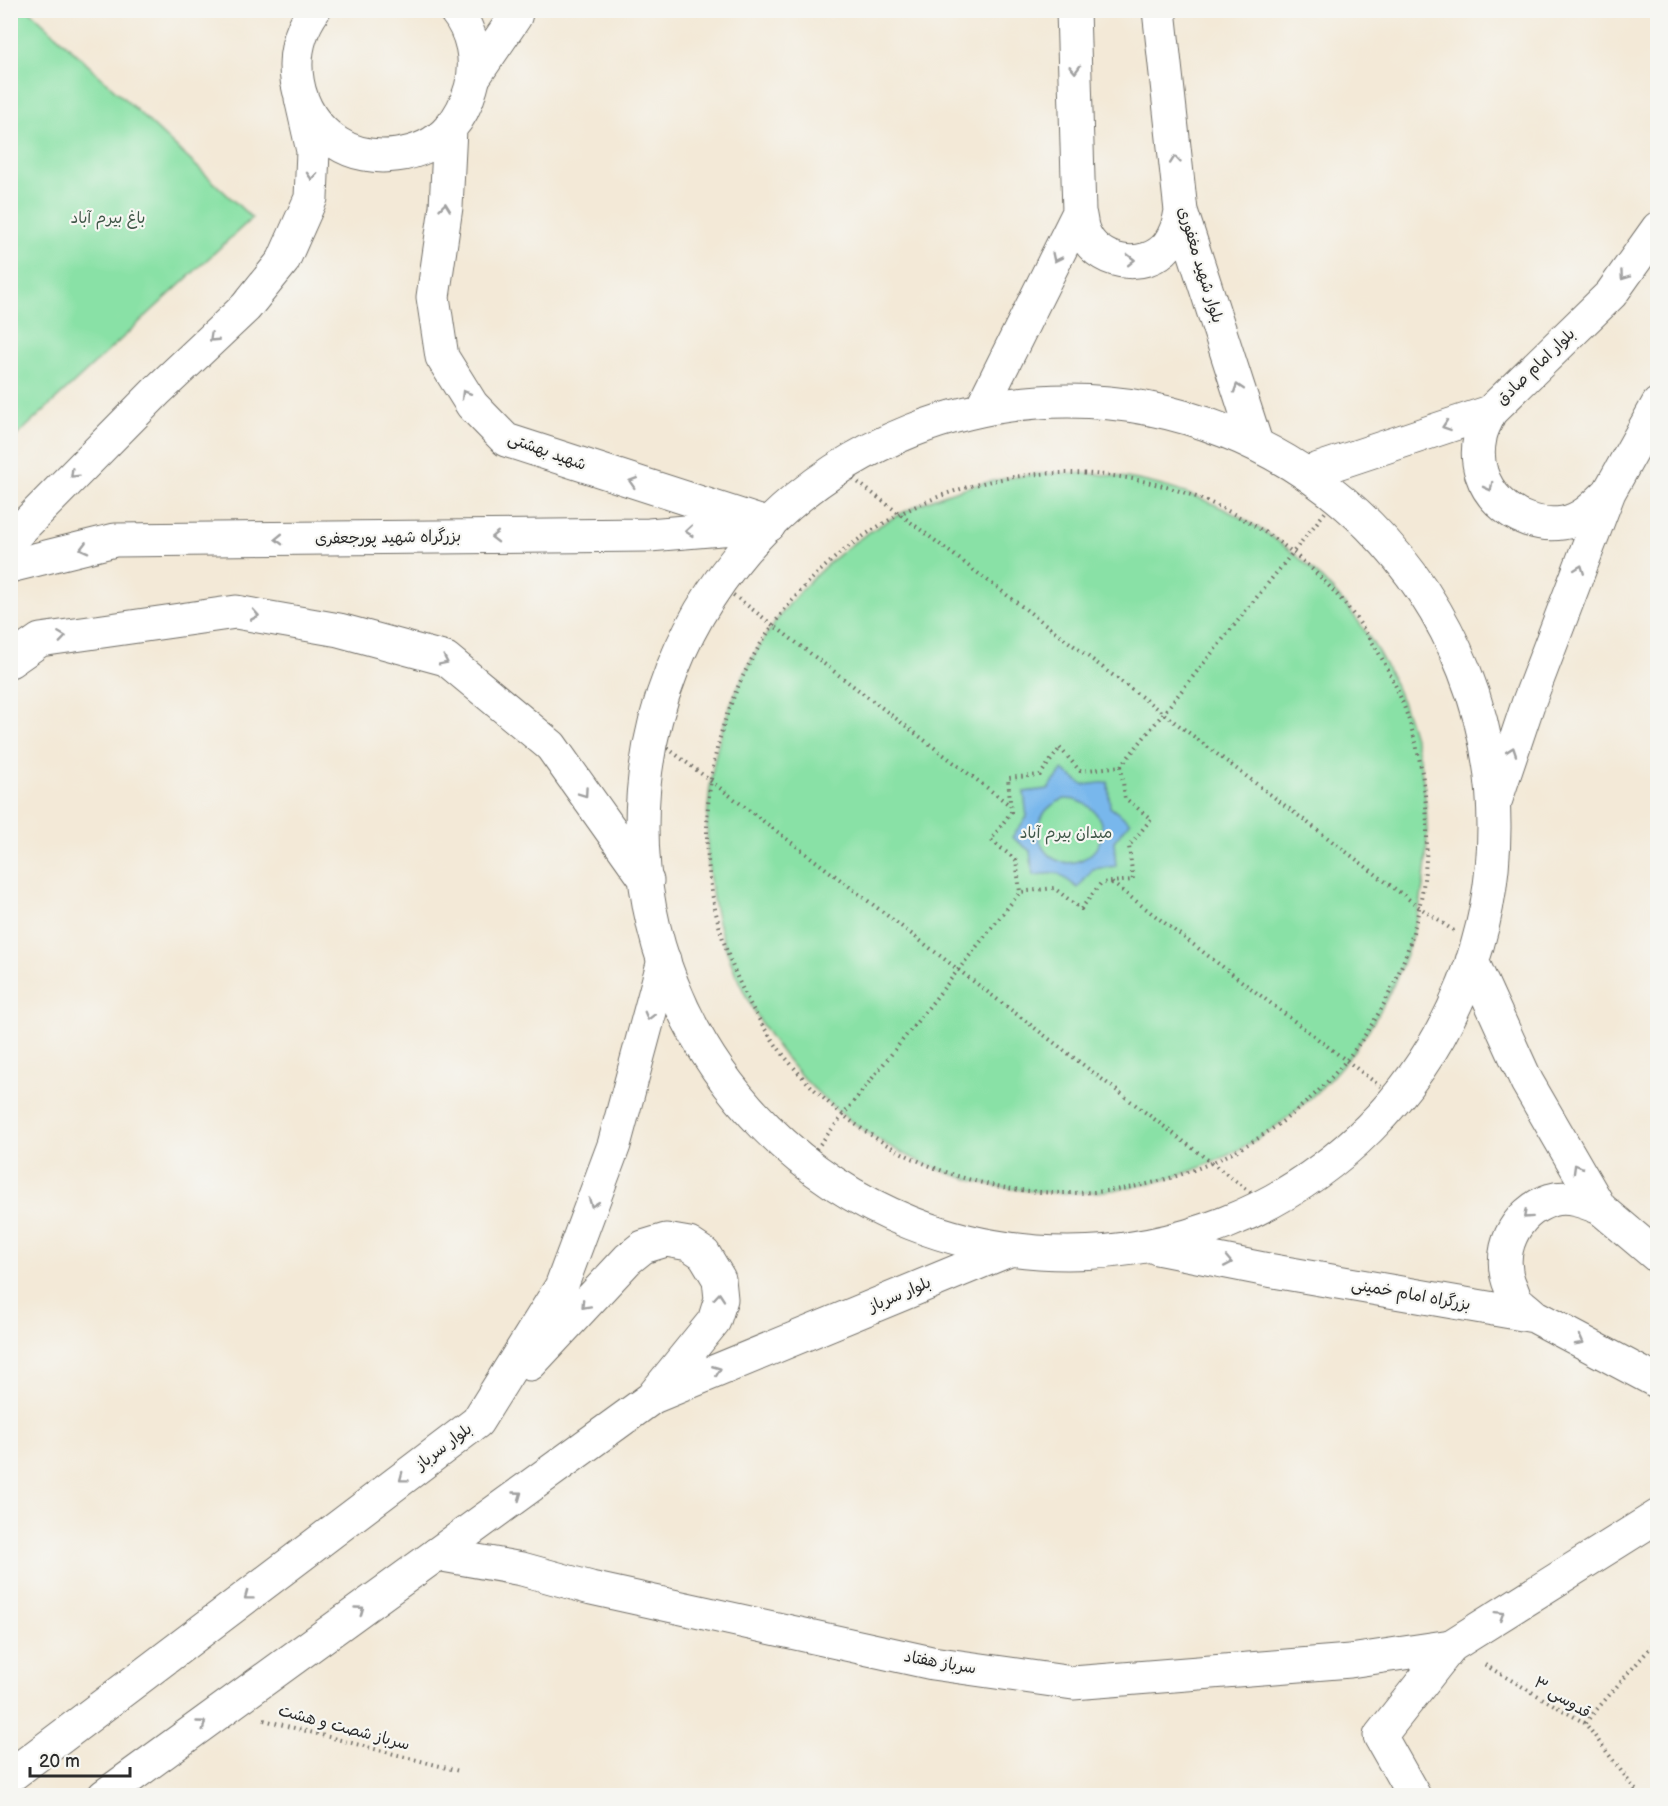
<svg xmlns="http://www.w3.org/2000/svg" width="1668" height="1806" viewBox="0 0 1668 1806" font-family="'Balsamiq Sans','Playpen Sans Arabic',sans-serif">
<style>
.green{fill:#89e1a6;stroke:#5a8668;stroke-width:1.5}
.water{fill:#78b7ec;stroke:#52718c;stroke-width:1.5;fill-rule:evenodd}
.lines{fill:none;stroke-linecap:round;stroke-linejoin:round}
.street-casing{stroke:#716e67;stroke-width:35}
.secondary-casing{stroke:#716e67;stroke-width:35}
.highway-casing{stroke:#716e67;stroke-width:35}
.path{stroke:#716e67;stroke-width:4;stroke-dasharray:1.5 4.5;stroke-linecap:butt}
.street{stroke:#fff;stroke-width:33}
.secondary{stroke:#fff;stroke-width:33}
.highway{stroke:#fff;stroke-width:33}
.oneway{stroke:#a0a0a0}
.labels{text-anchor:middle;dominant-baseline:central;stroke-width:4.5;stroke-linejoin:round;paint-order:stroke}
.park-label{font-size:16px;fill:#42584a;stroke:#f6f6f2}
.street-label{font-size:16px;fill:#2b2b2b;stroke:#f6f6f2}
</style>
<rect width="100%" height="100%" fill="#f6f6f2"/>
<filter id="ink" filterUnits="userSpaceOnUse"><feTurbulence type="fractalNoise" baseFrequency=".0167" numOctaves="2"/><feDisplacementMap in="SourceGraphic" scale="12" xChannelSelector="R" yChannelSelector="G"/><feConvolveMatrix kernelMatrix="1 2 1 2 8 2 1 2 1" color-interpolation-filters="sRGB"/></filter>
<filter id="wash" filterUnits="userSpaceOnUse"><feTurbulence type="fractalNoise" baseFrequency=".008" numOctaves="4" result="noise"/><feDisplacementMap in="SourceGraphic" scale="24" xChannelSelector="R" yChannelSelector="G"/><feGaussianBlur stdDeviation="1.35" result="paint"/><feColorMatrix in="noise" values="0 0 0 0 0 0 0 0 0 0 0 0 0 0 0 0 0 1.4 0 .05"/><feComposite in="paint" operator="in"/></filter>
<g filter="url(#wash)">
<rect width="100%" height="100%" fill="#f3e9d7"/>
<path class="green" d="M29 10 252 218 11 441 10 11Z
M707 833a360 360 0 1 1 720 0a360 360 0 1 1-720 0Z"/>
<path class="water" d="M1063 770 1083 785 1108 782 1110 807 1130 822 1114 841 1116 866 1093 869 1078 888 1058 873 1033 875 1030 851 1012 837 1027 817 1024 792 1048 789ZM1065 799C1088 798 1111 820 1098 845 1095 851 1088 857 1081 860 1040 876 1018 813 1065 799Z"/>
</g>
<g filter="url(#ink)">
<g class="lines">
<defs>
<path id="street" d="M314 10C283 54 293 113 337 143 370 165 425 158 450 128 461 116 467 102 471 88 479 61 472 31 455 10
M450 129 446 207 433 297 442 357 472 405 506 440 769 525
M10 540 158 390 246 307 283 261 311 198 313 151 301 98
M437 1554 522 1569 591 1588 932 1663 1073 1683 1350 1661 1451 1646
M1414 1796 1380 1736 1451 1646"/>
<path id="secondary" d="M1159 10 1181 211 1256 443
M474 77 515 17 517 10
M1079 212C1081 218 1081 225 1083 230 1095 264 1145 273 1168 245 1176 234 1179 224 1181 211
M981 409 1079 212 1073 10
M530 1364 628 1259 643 1247 666 1240 689 1244 704 1254 719 1279 721 1299 714 1321 654 1395
M1451 1646 1658 1516
M10 1776 477 1422 561 1287 614 1145 664 960
M104 1796 653 1397 1009 1250"/>
<path id="highway" d="M642 827a426 426 0 1 1 852 0a426 426 0 1 1-852 0Z
M1490 412C1487 420 1481 429 1480 438 1469 488 1514 530 1563 523 1582 520 1595 506 1608 493
M1307 473 1490 412 1611 294 1658 228
M10 566 115 540 649 535 769 525
M10 661 40 640 236 612 339 630 446 659 551 746 647 881
M1496 799 1528 704 1609 492 1658 404
M1472 961 1527 1082 1600 1208 1658 1257
M1157 1248 1268 1270 1534 1316 1658 1382
M1534 1316C1529 1311 1522 1306 1517 1301 1514 1297 1513 1293 1511 1288 1495 1253 1514 1212 1551 1200 1568 1195 1585 1202 1600 1208"/>
</defs>
<use href="#street" class="street-casing"/>
<use href="#secondary" class="secondary-casing"/>
<use href="#highway" class="highway-casing"/>
<path class="path" d="M839 468 1419 907 1457 933
M707 833a360 360 0 1 1 720 0a360 360 0 1 1-720 0Z
M719 584 1011 806
M653 737 1267 1205
M1060 748 1080 771 1121 766 1125 798 1151 819 1129 846 1133 880 1101 883 1081 909 1054 888 1020 892 1016 860 991 840 1011 812 1008 778 1040 775Z
M1121 766 1335 500
M1112 883 1397 1099
M805 1163 1020 892
M1485 1665 1585 1723 1640 1796
M264 1720 459 1771
M1585 1723 1658 1639"/>
<use href="#street" class="street"/>
<use href="#secondary" class="secondary"/>
<use href="#highway" class="highway"/>
</g>
<defs><path id="oneway-chevron" d="M-2-3.5L2.5 0L-2 3.5" fill="none" stroke-width="1.6" stroke-linecap="round" stroke-linejoin="round" transform="scale(1.5)"/></defs>
<g class="oneway">
<use href="#oneway-chevron" transform="translate(1075 69) rotate(88)"/>
<use href="#oneway-chevron" transform="translate(1175 160) rotate(-96)"/>
<use href="#oneway-chevron" transform="translate(312 176) rotate(93)"/>
<use href="#oneway-chevron" transform="translate(445 207) rotate(-84)"/>
<use href="#oneway-chevron" transform="translate(1056 258) rotate(116)"/>
<use href="#oneway-chevron" transform="translate(1131 260) rotate(-1)"/>
<use href="#oneway-chevron" transform="translate(1624 276) rotate(125)"/>
<use href="#oneway-chevron" transform="translate(213 338) rotate(137)"/>
<use href="#oneway-chevron" transform="translate(1238 388) rotate(-108)"/>
<use href="#oneway-chevron" transform="translate(465 394) rotate(-121)"/>
<use href="#oneway-chevron" transform="translate(1446 426) rotate(161)"/>
<use href="#oneway-chevron" transform="translate(74 474) rotate(135)"/>
<use href="#oneway-chevron" transform="translate(633 482) rotate(-163)"/>
<use href="#oneway-chevron" transform="translate(1489 487) rotate(62)"/>
<use href="#oneway-chevron" transform="translate(689 531) rotate(175)"/>
<use href="#oneway-chevron" transform="translate(495 537) rotate(179)"/>
<use href="#oneway-chevron" transform="translate(279 539) rotate(179)"/>
<use href="#oneway-chevron" transform="translate(84 548) rotate(166)"/>
<use href="#oneway-chevron" transform="translate(1580 569) rotate(-69)"/>
<use href="#oneway-chevron" transform="translate(255 615) rotate(10)"/>
<use href="#oneway-chevron" transform="translate(62 637) rotate(-8)"/>
<use href="#oneway-chevron" transform="translate(444 661) rotate(26)"/>
<use href="#oneway-chevron" transform="translate(1512 751) rotate(-71)"/>
<use href="#oneway-chevron" transform="translate(584 793) rotate(55)"/>
<use href="#oneway-chevron" transform="translate(649 1016) rotate(105)"/>
<use href="#oneway-chevron" transform="translate(1577 1168) rotate(-120)"/>
<use href="#oneway-chevron" transform="translate(593 1203) rotate(110)"/>
<use href="#oneway-chevron" transform="translate(1527 1215) rotate(138)"/>
<use href="#oneway-chevron" transform="translate(1228 1262) rotate(11)"/>
<use href="#oneway-chevron" transform="translate(719 1297) rotate(-85)"/>
<use href="#oneway-chevron" transform="translate(585 1305) rotate(133)"/>
<use href="#oneway-chevron" transform="translate(1580 1341) rotate(28)"/>
<use href="#oneway-chevron" transform="translate(717 1370) rotate(-22)"/>
<use href="#oneway-chevron" transform="translate(403 1478) rotate(143)"/>
<use href="#oneway-chevron" transform="translate(518 1495) rotate(-36)"/>
<use href="#oneway-chevron" transform="translate(248 1596) rotate(143)"/>
<use href="#oneway-chevron" transform="translate(360 1610) rotate(-36)"/>
<use href="#oneway-chevron" transform="translate(1500 1615) rotate(-32)"/>
<use href="#oneway-chevron" transform="translate(202 1724) rotate(-36)"/>
</g>
</g>
<g class="labels">
<g class="park-label">
<text x="108" y="218">باغ بیرم آباد</text>
<text x="1066" y="833">میدان بیرم آباد</text>
</g>
<g class="street-label">
<text transform="translate(1200 265) rotate(73)">بلوار شهید مغفوری</text>
<text transform="translate(1536 367) rotate(-44)">بلوار امام صادق</text>
<text transform="translate(547 452) rotate(20)">شهید بهشتی</text>
<text transform="translate(388 538) rotate(-1)">بزرگراه شهید پورجعفری</text>
<text transform="translate(900 1295) rotate(-23)">بلوار سرباز</text>
<text transform="translate(1411 1295) rotate(10)">بزرگراه امام خمینی</text>
<text transform="translate(444 1447) rotate(-37)">بلوار سرباز</text>
<text transform="translate(940 1663) rotate(10)">سرباز هفتاد</text>
<text transform="translate(1562 1698) rotate(32)">قدوسی ۳</text>
<text transform="translate(344 1728) rotate(15)">سرباز شصت و هشت</text>
</g>
</g>
<rect width="1668" height="1806" fill="none" stroke="#f6f6f2" stroke-width="36"/>
<path d="M30 1767v9h100v-9" fill="none" stroke="#2b2b2b" stroke-width="3"/>
<text x="39" y="1767" font-size="18" fill="#2b2b2b" stroke="#f6f6f2" stroke-width="4.5" paint-order="stroke">20 m</text>
</svg>
